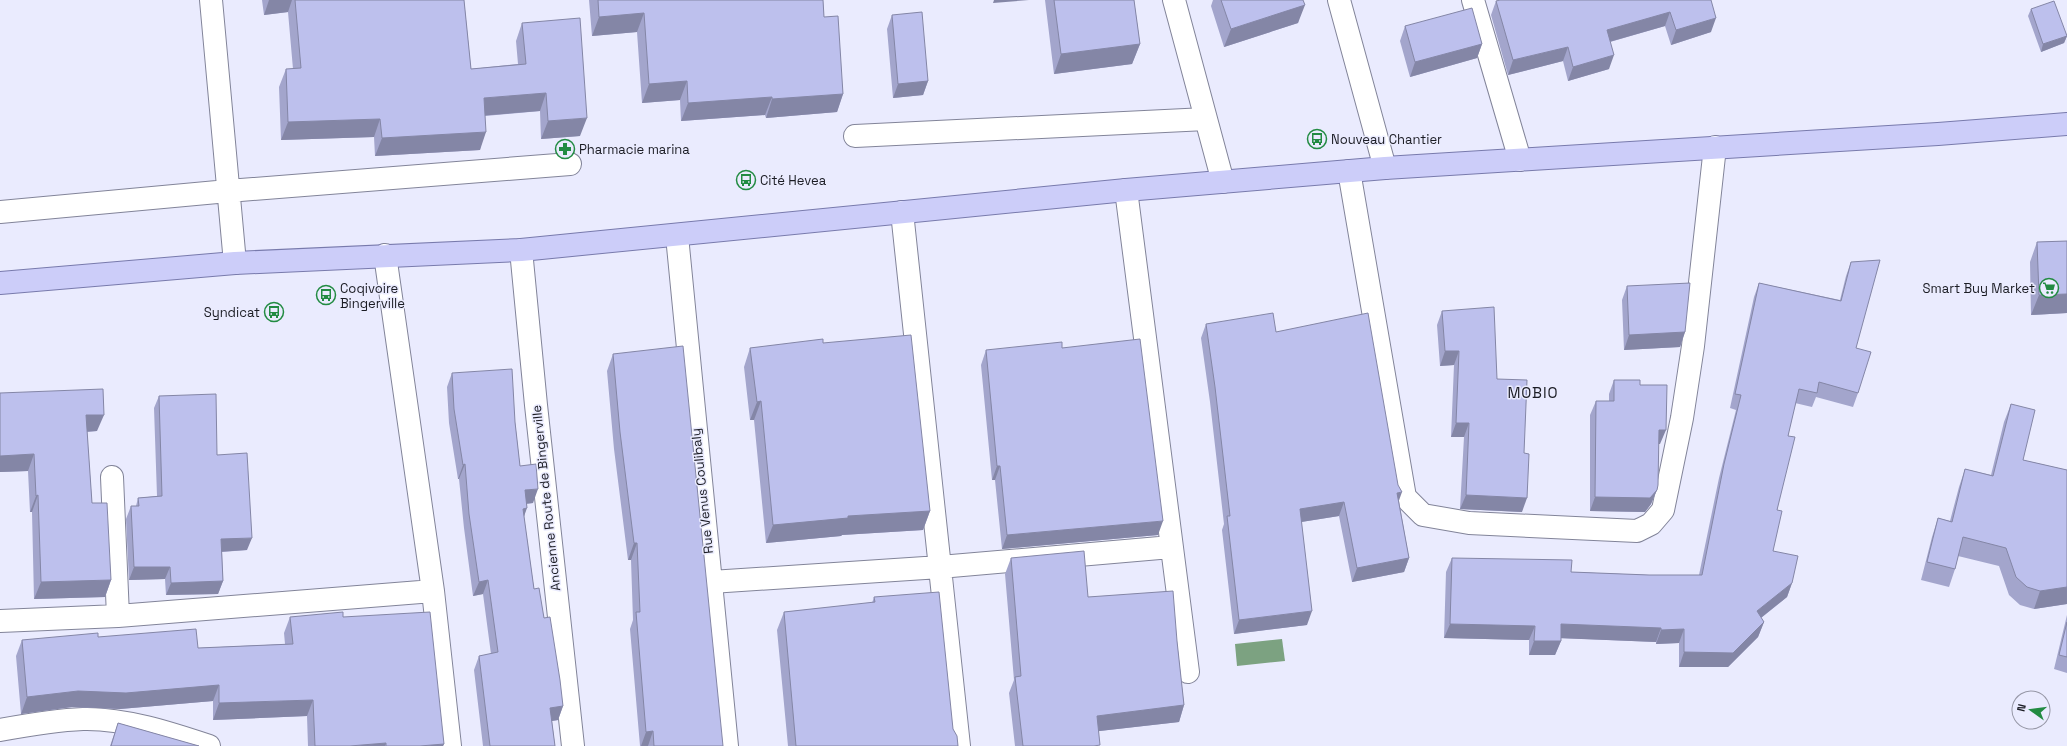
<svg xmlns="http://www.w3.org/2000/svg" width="2067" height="746" viewBox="0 0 2067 746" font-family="'Space Grotesk',sans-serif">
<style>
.water{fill:#7ca281}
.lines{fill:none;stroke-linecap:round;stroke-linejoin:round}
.minor-casing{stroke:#828499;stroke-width:24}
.major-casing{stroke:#787aac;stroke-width:24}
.minor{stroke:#fff;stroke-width:22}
.major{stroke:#cccdf9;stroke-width:22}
.wall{fill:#a3a5cc}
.shaded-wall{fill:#8486a6}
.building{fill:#bdc0ed;stroke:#8486a6}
.labels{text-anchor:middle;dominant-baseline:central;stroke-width:3;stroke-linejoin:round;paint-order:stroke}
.poi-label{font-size:13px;fill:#1b1c24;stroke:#eaebfe;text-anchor:start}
.street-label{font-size:13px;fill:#1b1c24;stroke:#eaebfe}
.quarter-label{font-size:15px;letter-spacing:1px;fill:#1b1c24;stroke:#eaebfe}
</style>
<rect width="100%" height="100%" fill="#eaebfe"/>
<path class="water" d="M1282 639 1285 661 1237 666 1235 644Z"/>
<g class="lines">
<defs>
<path id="minor" d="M211 0 235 263
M1174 0 1223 182
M1339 0 1385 168
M1473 0 1520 160
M855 136 1206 119
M1349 171 1405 497 1423 515 1469 523 1637 531 1651 524 1663 510 1682 418 1693 346 1715 147
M1126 190 1188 672
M0 212 228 191 570 164
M902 212 959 746
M677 236 727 746
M521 250 536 405 573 746
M385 255 433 591 450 746
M112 477 118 616
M711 582 940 567 1171 547
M0 621 118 616 433 591
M0 730C27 725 55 720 83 719 124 718 170 733 209 746"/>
<path id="major" d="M0 283 235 263 521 250 1126 190 1385 168 1938 134 2067 124"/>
</defs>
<use href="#minor" class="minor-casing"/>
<use href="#major" class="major-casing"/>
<use href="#minor" class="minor"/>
<use href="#major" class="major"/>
</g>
<path class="wall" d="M262 0H464L471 69 518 64 516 41 522 23 580 136 541 139 540 111 485 116 480 150 375 156 374 137 281 140 279 87 286 69H293L288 12 264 15Z
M589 0H823L824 17 843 94 837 112 766 118 765 115 681 121 680 100 642 103 637 32 592 36Z
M1045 0H1134L1140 44 1132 64 1054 74Z
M1213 0H1303L1298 23 1224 47 1211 6Z
M1711 0V32L1671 45 1665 26 1610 42 1609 69 1568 81 1563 61 1508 75 1491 15 1496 1Z
M2031 9 2067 36 2064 43 2041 52 2028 16Z
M892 15 928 81 923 95 893 98 887 29Z
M1405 26 1482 44 1477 58 1410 77 1400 41Z
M2067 241V313L2031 315 2030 262 2037 242Z
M1851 262 1858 393 1853 407 1816 397 1812 407 1795 403 1788 436 1777 510 1773 551 1792 583 1787 597 1761 618 1764 622 1758 637 1728 667H1679V643L1656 644V642L1561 638V641L1555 655H1529V640L1444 638 1446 572 1452 558 1571 572 1649 575H1699L1719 478 1736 410 1730 408 1754 297 1759 283 1840 300 1846 276Z
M1627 286 1685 332 1680 347 1624 350 1622 300Z
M1442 311 1497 379 1524 453 1522 512 1460 509 1464 437H1451L1454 365 1440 366 1437 325Z
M1206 324 1276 332 1399 501 1409 558 1404 572 1352 582 1339 516 1301 522 1307 625 1234 634 1222 530 1224 524 1210 402 1201 338Z
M823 343 930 511 923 530 842 535 841 536 766 543 754 420H750L744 367 750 348Z
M1062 348 1158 535 1002 549 995 480H992L981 365 986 350Z
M613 354 723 746H640L630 629 633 620 631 560H628L614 449 607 371Z
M452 373 515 422 520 466 533 503 527 504 524 517 534 589 544 618 563 706 558 720 552 721 555 746H483L474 670 479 656 491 654 483 594 473 596 464 528 459 479H458L449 423 447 387Z
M1614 380 1640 385 1660 444H1658L1657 490 1651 504 1645 512 1590 511V415L1596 401H1609V394Z
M0 393 97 431 87 432 92 503 111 580 105 597 34 599 32 512H30L28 471 0 472Z
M159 396 217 455 247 550 222 552 223 581 218 594 166 595 165 579 129 580 126 519 131 506H136L138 498 157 496 154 408Z
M2011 404 2023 460 2067 470V604L2034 609 2020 605 2009 595 1999 566 1958 556 1955 569 1949 587 1921 580 1932 537 1938 518 1950 521 1959 487 1965 469 1991 475 2004 422Z
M1011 558 1088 597 1177 641 1184 705 1179 722 1099 731 1094 746H1015L1009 693 1014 680 1005 574Z
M874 597 953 729 958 746H788L777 630 784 612 872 603Z
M2067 615V673L2054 669Z
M290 617 444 744 443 746H308L307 716 213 720V701L120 709 72 707 21 714 16 656 22 640 98 637 198 648 285 644 284 633Z
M118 723 199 746H110Z"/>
<path class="shaded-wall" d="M269 0H292L288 12 264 15Z
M994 0H1029L993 3Z
M1305 5 1298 23 1224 47 1231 29Z
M1670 12 1665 26 1602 44 1607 30Z
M644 13 637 32 592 36 599 17Z
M1716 18 1711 32 1671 45 1676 30Z
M2067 36 2064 43 2041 52 2043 44Z
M1140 44 1132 64 1054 74 1061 54Z
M1482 44 1477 58 1410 77 1415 62Z
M1568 47 1563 61 1508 75 1513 60Z
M1614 55 1609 69 1568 81 1573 67Z
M687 81 680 100 642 103 649 84Z
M928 81 923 95 893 98 898 84Z
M546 93 540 111 478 116 484 98Z
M843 94 837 112 766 118 772 99Z
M772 97 765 115 681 121 688 103Z
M587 118 580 136 541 139 548 121Z
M380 119 374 137 281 140 288 122Z
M486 132 480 150 375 156 382 138Z
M2067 294V313L2031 315 2039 295Z
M1685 332 1680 347 1624 350 1629 335Z
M1445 351H1459L1454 365 1440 366Z
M761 401 754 420H750L757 402Z
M86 415H104L97 431 80 432Z
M1456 423H1469L1464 437H1451Z
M1659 430H1666L1660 444H1653Z
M34 454 28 471 0 472V456Z
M465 464 459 479H458L463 465Z
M997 466H1000L995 480H992Z
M538 489 533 503 520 504 525 490Z
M1657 490 1651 504 1645 512 1590 511 1595 497Z
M1402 492 1397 506V493Z
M38 495 32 512H30L36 496Z
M1466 495 1527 498 1522 512 1460 509Z
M1344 502 1339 516 1295 523 1300 509Z
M527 508 522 522 523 509Z
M930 511 923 530 842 535 841 536 766 543 773 525 848 516Z
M1163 521 1158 535 1002 549 1007 535Z
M252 538 247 550 217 552 221 539Z
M634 543H637L631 560H628Z
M1409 558 1404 572 1352 582 1357 568Z
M134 567H170L165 579 129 580Z
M111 580 105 597 34 599 41 582Z
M488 580 483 594 473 596 479 582Z
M223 581 218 594 166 595 171 583Z
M1792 583 1787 597 1752 625 1757 611Z
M2067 587V604L2034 609 2040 591Z
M1312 611 1307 625 1234 634 1239 620Z
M1764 622 1758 637 1728 667H1679L1684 652Z
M1450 624 1535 626 1529 640 1444 638Z
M1561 624 1661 628 1656 642 1556 638Z
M1684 629 1679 643 1656 644 1661 630Z
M1534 641H1561L1555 655H1529Z
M219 685 213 701 120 709 72 707 21 714 27 697 78 691Z
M313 700 307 716 213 720 219 703Z
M1184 705 1179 722 1091 732 1097 716Z
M563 706 558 720 545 722 550 708Z
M653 731 648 746H641L646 732Z
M386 743 385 746H350Z
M444 744 443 746H420Z"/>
<path class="building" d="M295 0H464L471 69 526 64 522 23 580 18 587 118 548 121 546 93 484 98 486 132 382 138 380 119 288 122 286 69 301 68Z
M598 0H823L824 17 838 16 843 94 772 99V97L688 103 687 81 649 84 644 13 599 17Z
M1054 0H1134L1140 44 1061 54Z
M1221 0H1303L1305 5 1231 29Z
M1500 0H1711L1716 18 1676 30 1670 12 1607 30 1614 55 1573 67 1568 47 1513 60 1496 1Z
M2054 1 2067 36 2043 44 2031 9Z
M1472 8 1482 44 1415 62 1405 26Z
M922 12 928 81 898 84 892 15Z
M2067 241V294L2039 295 2037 242Z
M1880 260 1856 348 1871 352 1858 393 1819 382 1817 393 1799 389 1788 436 1795 437 1777 510 1782 511 1773 551 1798 556 1792 583 1757 611 1764 622 1733 653 1684 652V629L1661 630V628L1561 624V641H1534L1535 626 1450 624 1452 558 1572 560 1571 572 1649 575H1702L1724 464 1741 395 1735 394 1759 283 1841 301 1851 262Z
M1690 283 1685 332 1629 335 1627 286Z
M1494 307 1497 379 1527 380 1524 453 1529 454 1527 498 1466 495 1469 423H1456L1459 351H1445L1442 311Z
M1273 313 1276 332 1368 313 1398 485 1402 492 1397 493 1409 558 1357 568 1344 502 1300 509 1312 611 1239 620 1227 516H1230L1215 387 1206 324Z
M911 335 930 511 848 516V518L773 525 761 401 757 402 750 348 823 339V343Z
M1140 339 1163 521 1007 535 1000 466H997L986 350 1062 342V348Z
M683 346 723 746H654L653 731 646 732 636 612H640L637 543H634L620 432 613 354Z
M512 369 515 422 520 466 536 464 538 489 525 490 527 508 523 509 534 589 539 588 544 618 550 617 560 680 563 706 550 708 555 746H490L479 656 498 652 488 580 479 582 469 514 465 464 463 465 454 409 452 373Z
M1614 380H1640V385H1667L1666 430H1659L1658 485 1657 490 1650 498 1595 497 1596 401H1614Z
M103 389 104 415H86L92 503H107L111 580 41 582 38 495 36 496 34 454 0 456V393Z
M216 394 217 455 247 453 252 538 221 539 223 581 171 583 170 567H134L131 506H139L138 498 162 496 159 396Z
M2011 404 2035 410 2023 460 2067 470V587L2040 591 2027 587 2016 577 2006 548 1963 537 1955 569 1927 562 1938 518 1952 522 1965 469 1993 476Z
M1084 551 1088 597 1173 591 1177 641 1184 705 1097 716 1100 745 1094 746H1023L1015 677 1021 676 1011 558Z
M939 592 953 729 957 736 958 746H796L784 612 875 602 874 597Z
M343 612V617L430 612 444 744 420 746H386V743L350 746H315L313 700 219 703V685L126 693 78 691 27 697 22 640 98 633V637L196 629 198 648 293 644 290 617Z
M2067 622V657L2059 655Z
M118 723 199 746H111Z"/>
<defs>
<symbol id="bus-ring" viewBox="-11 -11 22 22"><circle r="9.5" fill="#eaebfe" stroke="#228b42" stroke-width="1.5"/><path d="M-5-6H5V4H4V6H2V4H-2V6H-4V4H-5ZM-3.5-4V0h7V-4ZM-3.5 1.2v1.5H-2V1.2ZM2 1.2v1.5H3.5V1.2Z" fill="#228b42"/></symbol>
<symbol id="pharmacy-ring" viewBox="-11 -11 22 22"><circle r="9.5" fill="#eaebfe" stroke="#228b42" stroke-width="1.5"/><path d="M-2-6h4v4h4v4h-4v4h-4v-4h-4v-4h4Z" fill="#228b42"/></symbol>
<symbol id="supermarket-ring" viewBox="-11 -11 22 22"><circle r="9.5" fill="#eaebfe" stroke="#228b42" stroke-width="1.5"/><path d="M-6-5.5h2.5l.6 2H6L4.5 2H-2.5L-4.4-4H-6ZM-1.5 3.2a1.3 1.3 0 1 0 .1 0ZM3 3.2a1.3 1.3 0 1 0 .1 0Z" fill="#228b42"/></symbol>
</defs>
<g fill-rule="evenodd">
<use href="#bus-ring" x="1306" y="128" width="22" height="22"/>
<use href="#pharmacy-ring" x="554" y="138" width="22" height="22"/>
<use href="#bus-ring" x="735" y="169" width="22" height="22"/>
<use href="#supermarket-ring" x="2038" y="277" width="22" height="22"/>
<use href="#bus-ring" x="315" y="284" width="22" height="22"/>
<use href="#bus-ring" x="263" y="301" width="22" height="22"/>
</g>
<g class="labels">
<g class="poi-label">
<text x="1331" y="139">Nouveau Chantier</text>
<text x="579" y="149">Pharmacie marina</text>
<text x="760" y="180">Cité Hevea</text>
<text x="340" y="288">Coqivoire<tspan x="340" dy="15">Bingerville</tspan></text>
<text x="2035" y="288" text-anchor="end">Smart Buy Market</text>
<text x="260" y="312" text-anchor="end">Syndicat</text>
</g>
<g class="street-label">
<text transform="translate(702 491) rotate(-96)">Rue Venus Coulibaly</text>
<text transform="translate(546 498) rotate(-96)">Ancienne Route de Bingerville</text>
</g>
<g class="quarter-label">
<text x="1533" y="392">MOBIO</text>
</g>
</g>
<g transform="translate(2031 710) rotate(284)"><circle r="19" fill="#eaebfe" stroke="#9798a7"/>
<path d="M0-3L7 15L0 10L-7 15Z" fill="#228b42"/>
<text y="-6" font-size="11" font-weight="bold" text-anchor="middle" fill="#1b1c24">N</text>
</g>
</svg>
